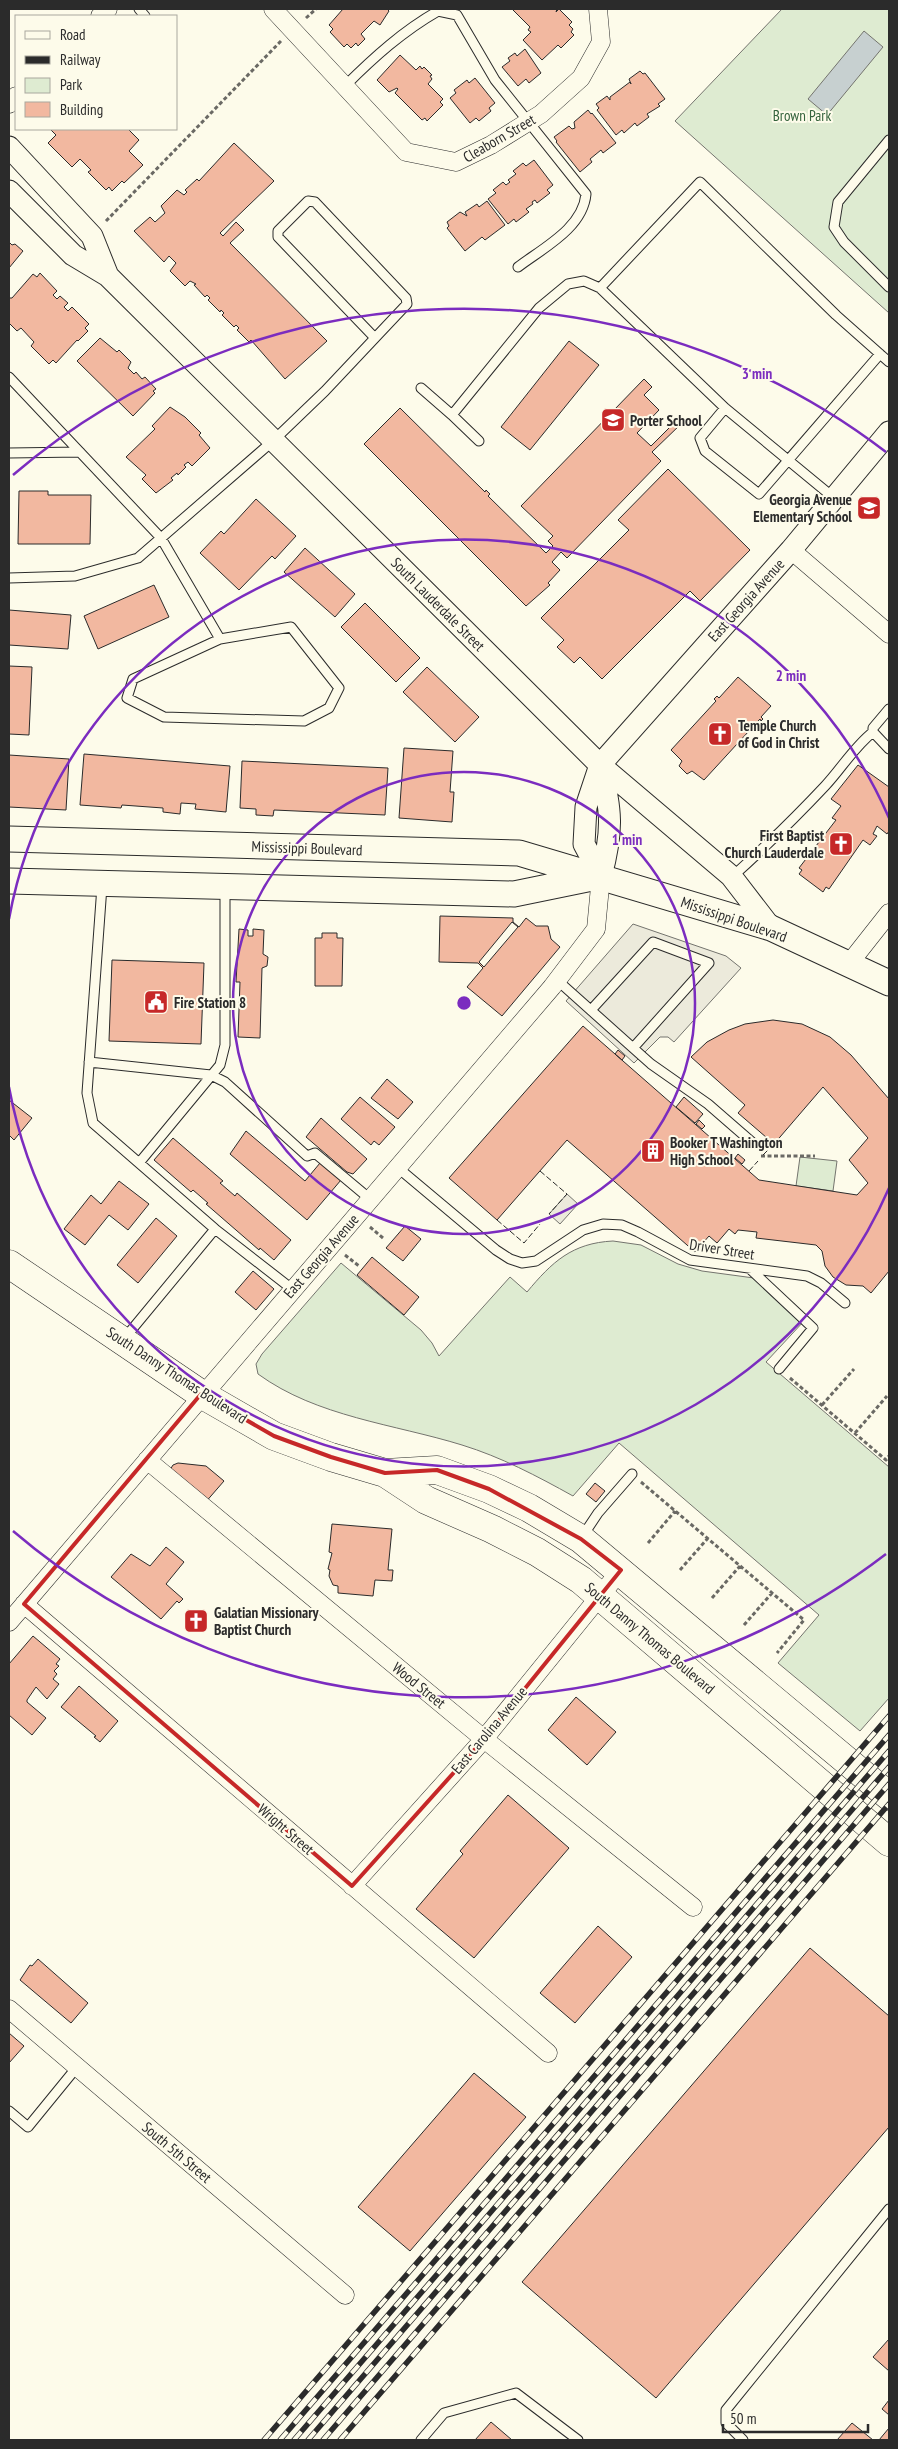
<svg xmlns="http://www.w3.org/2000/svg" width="898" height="2449" viewBox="0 0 898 2449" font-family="'PT Sans Narrow',sans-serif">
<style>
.green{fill:#deebd1;stroke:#74746e}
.parking{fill:#eceadb;stroke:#74746e}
.water{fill:#c7d0d0;stroke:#74746e}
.building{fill:#f2b8a0;stroke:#2b2b2b;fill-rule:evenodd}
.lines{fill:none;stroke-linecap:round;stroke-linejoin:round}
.service-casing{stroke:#2b2b2b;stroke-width:11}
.minor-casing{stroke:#2b2b2b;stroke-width:19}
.tertiary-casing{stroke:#2b2b2b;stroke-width:23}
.secondary-casing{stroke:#2b2b2b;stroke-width:27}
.primary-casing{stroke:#2b2b2b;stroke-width:29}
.path{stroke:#6a6964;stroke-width:3;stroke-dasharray:4 2.5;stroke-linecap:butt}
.service{stroke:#fdfbea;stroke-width:9}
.minor{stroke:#fdfbea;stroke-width:18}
.tertiary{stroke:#fdfbea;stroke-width:21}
.secondary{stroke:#fdfbea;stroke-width:25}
.primary{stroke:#fdfbea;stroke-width:28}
.rail-casing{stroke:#2b2b2b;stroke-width:5.5}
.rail{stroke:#fdfbea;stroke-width:4;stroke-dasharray:11;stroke-linecap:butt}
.fence{stroke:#2b2b2b;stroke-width:1;stroke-dasharray:6 2.5;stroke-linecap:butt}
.marked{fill:none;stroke:#c62828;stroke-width:4;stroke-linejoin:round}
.ring{fill:none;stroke:#7b2cbf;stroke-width:2.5}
.labels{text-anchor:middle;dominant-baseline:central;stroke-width:4;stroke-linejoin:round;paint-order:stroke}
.park-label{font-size:15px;fill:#34623c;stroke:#fdfbea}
.street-label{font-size:15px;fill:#2b2b2b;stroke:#fdfbea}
.poi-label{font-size:15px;font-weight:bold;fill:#2b2b2b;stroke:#fdfbea;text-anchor:start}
.centre{fill:#7b2cbf;stroke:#fdfbea;stroke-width:2.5}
.ring-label{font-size:15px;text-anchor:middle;font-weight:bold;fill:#7b2cbf;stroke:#fdfbea;stroke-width:4;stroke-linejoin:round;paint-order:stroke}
</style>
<rect width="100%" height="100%" fill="#fdfbea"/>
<path class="green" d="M782 9H889V313L675 121Z
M800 1157 837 1161 833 1191 796 1186Z
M613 1241 641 1245 678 1264 702 1271 754 1278 804 1321 766 1362 889 1467V1698L860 1731 778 1663 819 1615 619 1443 573 1496C537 1476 501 1457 462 1445 394 1424 317 1417 258 1374L256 1364 262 1354 341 1263 421 1330 432 1343 439 1356 510 1277 527 1292C552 1262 572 1243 613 1241Z"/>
<path class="parking" d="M633 924 726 956 741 968 674 1042 668 1037H660L634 1063 566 1001Z
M567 1194 578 1204 560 1224 549 1214Z"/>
<path class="water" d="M864 31 883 47 827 115 808 99Z"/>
<path class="building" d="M343 9H387L389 11 380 25 374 21 361 34 365 39 358 46 356 43 351 48 347 44 344 47 330 32 333 29 329 25Z
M512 9H557L556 12 559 9 572 22 569 25 573 29 571 32 574 35 561 48 558 45 542 60 523 40 531 32 528 30 530 27Z
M525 49 541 73 529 83 526 79 518 86 502 67 510 61 508 58 515 53 517 56Z
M400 55 416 70 420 66 422 69 424 67 432 75 430 76 432 79 428 84 443 99 440 102 443 105 427 121 425 118 422 120 395 93 398 89 397 88 389 92 377 80Z
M640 71 643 74 645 73 665 99 658 104 660 106 647 114 649 117 637 126 635 123 624 133 622 130 616 135 597 110 599 108 596 104 607 96 610 100V97L630 82 631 84 629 79Z
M475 78 495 103 489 108 491 111 479 121 476 118 470 123 450 98 456 93 454 90 467 80 469 83Z
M588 110 591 114 592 113 616 143 603 153 601 150 590 159 592 162 580 172 556 142 557 141 554 137 569 126 572 129 575 128 574 122Z
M50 129H128L139 140 129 151 143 165 124 183 122 181 112 191 109 187 106 190 88 172 91 170 80 159 72 167 48 143 56 135Z
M234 143 274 181 220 233 223 236 236 222 244 230 230 243 327 341 285 379 251 340 249 342 237 330 239 328 236 325 234 327 222 315 224 313 221 310 220 312 208 300 210 298 207 295 205 297 194 285 196 284 190 281 185 286 170 271 176 263 169 256 164 262 134 231 150 217 155 222 165 213 161 206 177 190 184 195 187 192 185 190 197 179 199 181Z
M534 160 553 185 547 190 550 193 537 203 535 200 532 202 533 204 526 209 529 212 516 222 514 219 508 224 488 199 496 193 493 190 503 182 506 185 510 182 508 180 516 174 513 171 523 163 526 166Z
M487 201 505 225 485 240 482 237 465 251 447 228 449 226 447 222 460 212 467 216 465 212 477 204 479 207Z
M9 242 12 245 15 244 23 251 9 268Z
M40 273 57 291 53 295 57 299 60 296 68 303 64 307 68 311 72 307 89 324 85 328 88 331 78 341 77 340 56 363 53 360 49 364 31 346 34 342 21 328 17 331 9 323V298H12L33 274 37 277Z
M100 338 117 352 119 350 131 362 128 368 134 374 136 372 142 379 145 377 156 389 153 391 155 393 133 416 77 361Z
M569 341 599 365 530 450 501 427Z
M644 379 652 387 644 395 659 410 637 433 651 446 678 419 682 423 652 452 661 461 567 558 561 552 552 562 560 570 548 583 550 585 526 606 364 444 400 408 485 492 486 490 490 494 488 496 546 553 553 546 548 541 553 536 521 506Z
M170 407 185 417 201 433 199 435 210 448 192 466 188 462 184 465 186 467 178 475 177 473 171 478 173 480 156 493 142 479 146 475 126 457 155 429 152 426Z
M668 469 750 550 700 601 690 591 602 679 580 657 574 663 557 647 564 640 541 618 629 530 618 520Z
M19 491H48V495H91L90 544H18Z
M256 499 296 536 275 559 272 556 239 590 200 553 221 531 224 534Z
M305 548 355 594 335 617 284 572Z
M154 585 169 617 98 649 84 616Z
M365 603 420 658 396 682 341 627Z
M9 610 71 615 68 649 9 645Z
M9 666 32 667 29 735 9 734Z
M427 667 479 717 455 742 403 692Z
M738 677 771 706 761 717 763 719 761 721 760 719 704 780 692 771 687 774 679 766 682 761 671 750 716 701 714 699 717 696 719 698Z
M404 748 453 751 450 792H454L452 822 399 818Z
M84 754 230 766 226 812 195 809 196 804 181 803 180 814 163 812V808L122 805 121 808 80 805Z
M9 755 69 759 66 810 9 807Z
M242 761 388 768 385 815 274 810 273 816 256 815V809L240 808Z
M858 765 889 787V831L887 834 877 826 873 834 877 836 870 845 863 840 829 889 826 887 823 892 799 874 802 870 799 868 836 820 832 818 841 806 831 799Z
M440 916 513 918V922L519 927 526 918 536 926H548L551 939 560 947 502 1016 467 987 483 968 478 963 439 962ZM512 922 518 927 484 967 479 962Z
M239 929 248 930V936H253V929L264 930 263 954 268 957 267 966 262 968 260 1038 238 1037 240 982H236Z
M322 933H337V938H343L342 986H315V938H322Z
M112 960 204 963 201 1044 109 1041Z
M773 1020 802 1024 830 1037 851 1055 889 1099V1271L871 1293 863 1286 846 1285 833 1277 825 1266 822 1251 816 1245 756 1238 757 1232 738 1230 735 1234 729 1229 717 1243 709 1236 695 1252 567 1140 497 1220 449 1178 583 1026 759 1180 857 1195 868 1183 849 1160 868 1138 823 1087 774 1144 738 1113 745 1105 691 1057 707 1042 729 1030 745 1024Z
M618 1050 625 1056 622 1060 615 1054Z
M387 1079 413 1102 398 1119 371 1098Z
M360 1097 395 1127 379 1145 374 1141 371 1145 341 1119Z
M684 1097 703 1114 695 1123 676 1107Z
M9 1100 32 1118 14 1140 9 1135Z
M321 1118 367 1159 353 1174 347 1172 306 1137Z
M699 1120 705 1126 702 1129 696 1124Z
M246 1131 305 1181 320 1163 341 1180 307 1220 230 1154Z
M173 1138 223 1181 220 1183 235 1196 237 1193 291 1240 274 1260 260 1248 259 1250 206 1204 208 1203 193 1190 191 1192 154 1160Z
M738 1154 745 1160 742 1164 735 1158Z
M119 1181 149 1204 128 1230 109 1215 85 1245 64 1229 91 1195 101 1204Z
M156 1218 177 1236 138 1283 117 1265Z
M405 1226 421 1239 403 1261 386 1248Z
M372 1257 419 1297 404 1315 357 1275Z
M253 1271 274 1289 256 1310 235 1292Z
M178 1463 206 1466 224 1481 204 1504 168 1473 173 1465Z
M595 1483 605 1491 596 1502 586 1494Z
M332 1524 392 1529 388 1570H393L392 1581 375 1580 373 1596 338 1593V1586L333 1585 329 1576 330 1570 328 1569 332 1553 329 1552Z
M166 1547 184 1562 166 1584 183 1599 179 1603 177 1601 161 1619 111 1577 131 1554 150 1566Z
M33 1636 60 1659 56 1664 59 1666 54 1671 57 1674 53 1679 59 1684 47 1699 36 1687 27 1700V1702L46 1718 32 1735 9 1715V1664Z
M79 1686 118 1721 100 1742 94 1737 96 1736 61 1707Z
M576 1697 616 1732 587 1765 548 1730Z
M508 1795 569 1848 474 1958 416 1909 463 1854 460 1851Z
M598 1926 632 1957 575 2023 540 1993Z
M810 1948 889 2016V2127L656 2398 522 2282Z
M38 1959 88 2003 71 2023 20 1980 30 1965 32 1966Z
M9 2033 24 2046 9 2063Z
M474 2073 526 2117 410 2251 358 2207Z
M889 2339V2371L873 2357Z
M889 2400V2415L882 2409Z
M491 2422 512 2440H475Z
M852 2423 873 2440H837Z
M889 2428V2440H879Z"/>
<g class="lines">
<defs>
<path id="service" d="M139 9 145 16
M345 86C374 57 403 31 438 11L457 15 495 80 586 194C583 228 543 248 518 267
M889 140 838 202 834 227 844 242 889 287
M9 377 161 538 220 639 133 679 127 698 164 717 304 721 329 708 339 688 291 627 220 639
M421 388 452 415 539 308 568 284 584 281 600 288
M725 408 700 438 705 451 759 494 880 354
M452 415 479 441
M9 453 80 452
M834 498 725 408 600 288 700 182 836 315 889 362
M9 578 75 576 138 558 274 440 325 391 407 304 406 298 315 202 308 201 278 231V237L375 338
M889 709 873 728V732L889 749
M732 877C764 848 795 818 825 786 841 769 854 747 873 732
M102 886 87 1093 93 1123 215 1229 292 1289
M557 980 651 1064 708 1104 754 1144
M591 1010 653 942 709 963 633 1048
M89 1062 211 1075 225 1082 307 1156 315 1153 370 1199
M139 1163 220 1065 225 1045V889
M397 1167 496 1250 510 1259 522 1263 536 1261 583 1230 603 1224 622 1225 638 1232 690 1260 807 1276 821 1283 845 1303
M749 1268 813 1328 779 1369
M124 1339 215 1229
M582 1537 598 1513 632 1474
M9 2111 28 2127 77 2067
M421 2440 444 2413 516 2393 578 2440
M743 2440 726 2423V2410L889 2209"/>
<path id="minor" d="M273 9 406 152 456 162 491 145 541 114 581 78 601 42 598 9
M100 16 108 9
M9 104 16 96
M791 550 889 634
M848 965 889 913
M147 1460 484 1739 693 1907
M24 1604 548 2053
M9 1622 552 987 596 929 601 876
M352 1886 484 1739 621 1570
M9 2009 345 2295"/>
<path id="tertiary" d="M9 147 92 236 108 276
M9 191 73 255 108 276 600 765 731 876 771 928
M600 765C612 810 613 831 601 876
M601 876 584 844 586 807 600 765 791 550 889 432"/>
<path id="secondary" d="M9 839 519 853 771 928 889 983
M9 881 514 894 597 877"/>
<path id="primary" d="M9 1264 201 1394 274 1436 331 1457 385 1473 426 1500 492 1529 537 1552 581 1580 889 1842
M385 1473 437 1470 489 1489 529 1508 581 1539 889 1796"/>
</defs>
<use href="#service" class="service-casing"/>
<use href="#minor" class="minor-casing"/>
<use href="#tertiary" class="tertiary-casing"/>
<use href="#secondary" class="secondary-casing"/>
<use href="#primary" class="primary-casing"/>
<path class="path" d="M306 18 316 9
M106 221 281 41
M761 1156H815
M370 1227 383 1238
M345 1255 359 1266
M790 1378 886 1460 889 1456
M822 1405 854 1369
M855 1433 887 1396
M641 1482 804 1620 777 1653
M648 1543 675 1511
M680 1570 708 1538
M712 1598 740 1566
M744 1625 772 1593"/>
<use href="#service" class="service"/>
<use href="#minor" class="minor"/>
<use href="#tertiary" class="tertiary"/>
<use href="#secondary" class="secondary"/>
<use href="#primary" class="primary"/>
<defs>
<path id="rail" d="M264 2440 889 1716
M280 2440 889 1735
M294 2440 889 1751
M308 2440 889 1767
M323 2440 889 1784
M340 2440 889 1804"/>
</defs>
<use href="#rail" class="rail-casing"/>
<use href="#rail" class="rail"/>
<path class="fence" d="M763 1155 774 1144
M540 1171 567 1194 549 1214
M749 1171 758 1161
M497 1220 524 1243 540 1224"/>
</g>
<path class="marked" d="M201 1394 274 1436 331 1457 385 1473 437 1470 489 1489 581 1539 621 1570 484 1739 352 1886 24 1604Z"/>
<g class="ring">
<circle cx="464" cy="1003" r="231"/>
<path d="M889 1188A463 463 0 0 1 9 1087M9 919A463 463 0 0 1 889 818"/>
<path d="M886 1554A694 694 0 0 1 13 1531M13 475A694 694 0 0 1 886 452"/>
</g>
<defs>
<symbol id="school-square" viewBox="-11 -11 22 22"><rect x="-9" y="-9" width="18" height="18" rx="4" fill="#c62828" stroke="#fdfbea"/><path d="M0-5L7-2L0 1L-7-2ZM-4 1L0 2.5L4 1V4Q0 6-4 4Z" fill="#fff"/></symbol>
<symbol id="church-square" viewBox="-11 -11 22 22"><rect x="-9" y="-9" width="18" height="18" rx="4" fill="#c62828" stroke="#fdfbea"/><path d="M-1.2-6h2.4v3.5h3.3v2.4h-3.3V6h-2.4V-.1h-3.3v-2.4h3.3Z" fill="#fff"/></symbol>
<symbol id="civic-square" viewBox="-11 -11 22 22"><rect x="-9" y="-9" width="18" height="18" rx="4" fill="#c62828" stroke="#fdfbea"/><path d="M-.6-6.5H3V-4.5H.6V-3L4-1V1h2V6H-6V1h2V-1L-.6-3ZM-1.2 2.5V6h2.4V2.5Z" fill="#fff"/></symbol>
<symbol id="building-square" viewBox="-11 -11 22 22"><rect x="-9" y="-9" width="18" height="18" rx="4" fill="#c62828" stroke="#fdfbea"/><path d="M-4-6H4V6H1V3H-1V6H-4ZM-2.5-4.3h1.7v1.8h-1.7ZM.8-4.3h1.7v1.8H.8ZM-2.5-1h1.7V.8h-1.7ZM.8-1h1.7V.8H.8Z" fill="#fff"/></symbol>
</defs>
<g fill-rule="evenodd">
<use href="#school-square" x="599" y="406" width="28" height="28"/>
<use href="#school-square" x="855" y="494" width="28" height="28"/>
<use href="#church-square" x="706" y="720" width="28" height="28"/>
<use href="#church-square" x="827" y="830" width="28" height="28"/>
<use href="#civic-square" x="142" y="988" width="28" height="28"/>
<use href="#building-square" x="639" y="1137" width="28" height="28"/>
<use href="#church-square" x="182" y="1607" width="28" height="28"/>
</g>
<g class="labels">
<g class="park-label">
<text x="802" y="115">Brown Park</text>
</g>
<g class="street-label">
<text transform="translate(499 138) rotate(-30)">Cleaborn Street</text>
<text transform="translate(746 600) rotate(-48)">East Georgia Avenue</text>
<text transform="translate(438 604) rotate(45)">South Lauderdale Street</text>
<text transform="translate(307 848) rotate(2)">Mississippi Boulevard</text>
<text transform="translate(734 919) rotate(19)">Mississippi Boulevard</text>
<text transform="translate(722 1249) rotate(9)">Driver Street</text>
<text transform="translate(321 1256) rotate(-49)">East Georgia Avenue</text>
<text transform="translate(177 1375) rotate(33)">South Danny Thomas Boulevard</text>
<text transform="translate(650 1638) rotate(40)">South Danny Thomas Boulevard</text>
<text transform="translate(419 1685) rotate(39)">Wood Street</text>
<text transform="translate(489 1730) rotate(-50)">East Carolina Avenue</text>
<text transform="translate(286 1829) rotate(41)">Wright Street</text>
<text transform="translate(177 2152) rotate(40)">South 5th Street</text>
</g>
<g class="poi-label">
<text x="630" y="420">Porter School</text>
<text x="852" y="499" text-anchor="end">Georgia Avenue<tspan x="852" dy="17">Elementary School</tspan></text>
<text x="738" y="725">Temple Church<tspan x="738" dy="17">of God in Christ</tspan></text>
<text x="824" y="835" text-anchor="end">First Baptist<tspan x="824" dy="17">Church Lauderdale</tspan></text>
<text x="174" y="1002">Fire Station 8</text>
<text x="670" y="1142">Booker T Washington<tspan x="670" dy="17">High School</tspan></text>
<text x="214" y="1612">Galatian Missionary<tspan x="214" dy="17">Baptist Church</tspan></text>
</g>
</g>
<circle cx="464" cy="1003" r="8" class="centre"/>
<g class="ring-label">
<text x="757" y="379">3 min</text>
<text x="791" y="681">2 min</text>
<text x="627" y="845">1 min</text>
</g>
<rect width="898" height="2449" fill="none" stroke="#2b2b2b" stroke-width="20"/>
<rect x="15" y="15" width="162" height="115" fill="#fdfbea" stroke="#a9a89e"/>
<rect x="25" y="31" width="25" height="8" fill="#fdfbea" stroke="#a9a89e"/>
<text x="60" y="40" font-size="15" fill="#2b2b2b">Road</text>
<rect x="25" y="56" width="25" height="8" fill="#2b2b2b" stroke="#a9a89e"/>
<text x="60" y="65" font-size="15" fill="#2b2b2b">Railway</text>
<rect x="25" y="78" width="25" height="15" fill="#deebd1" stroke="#a9a89e"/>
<text x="60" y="90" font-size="15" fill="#2b2b2b">Park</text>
<rect x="25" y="102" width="25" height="15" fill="#f2b8a0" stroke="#a9a89e"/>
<text x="60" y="115" font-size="15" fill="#2b2b2b">Building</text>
<path d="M723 2424v8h145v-8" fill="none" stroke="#2b2b2b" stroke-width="2.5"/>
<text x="730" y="2424" font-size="15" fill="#2b2b2b" stroke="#fdfbea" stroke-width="4" paint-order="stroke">50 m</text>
</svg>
